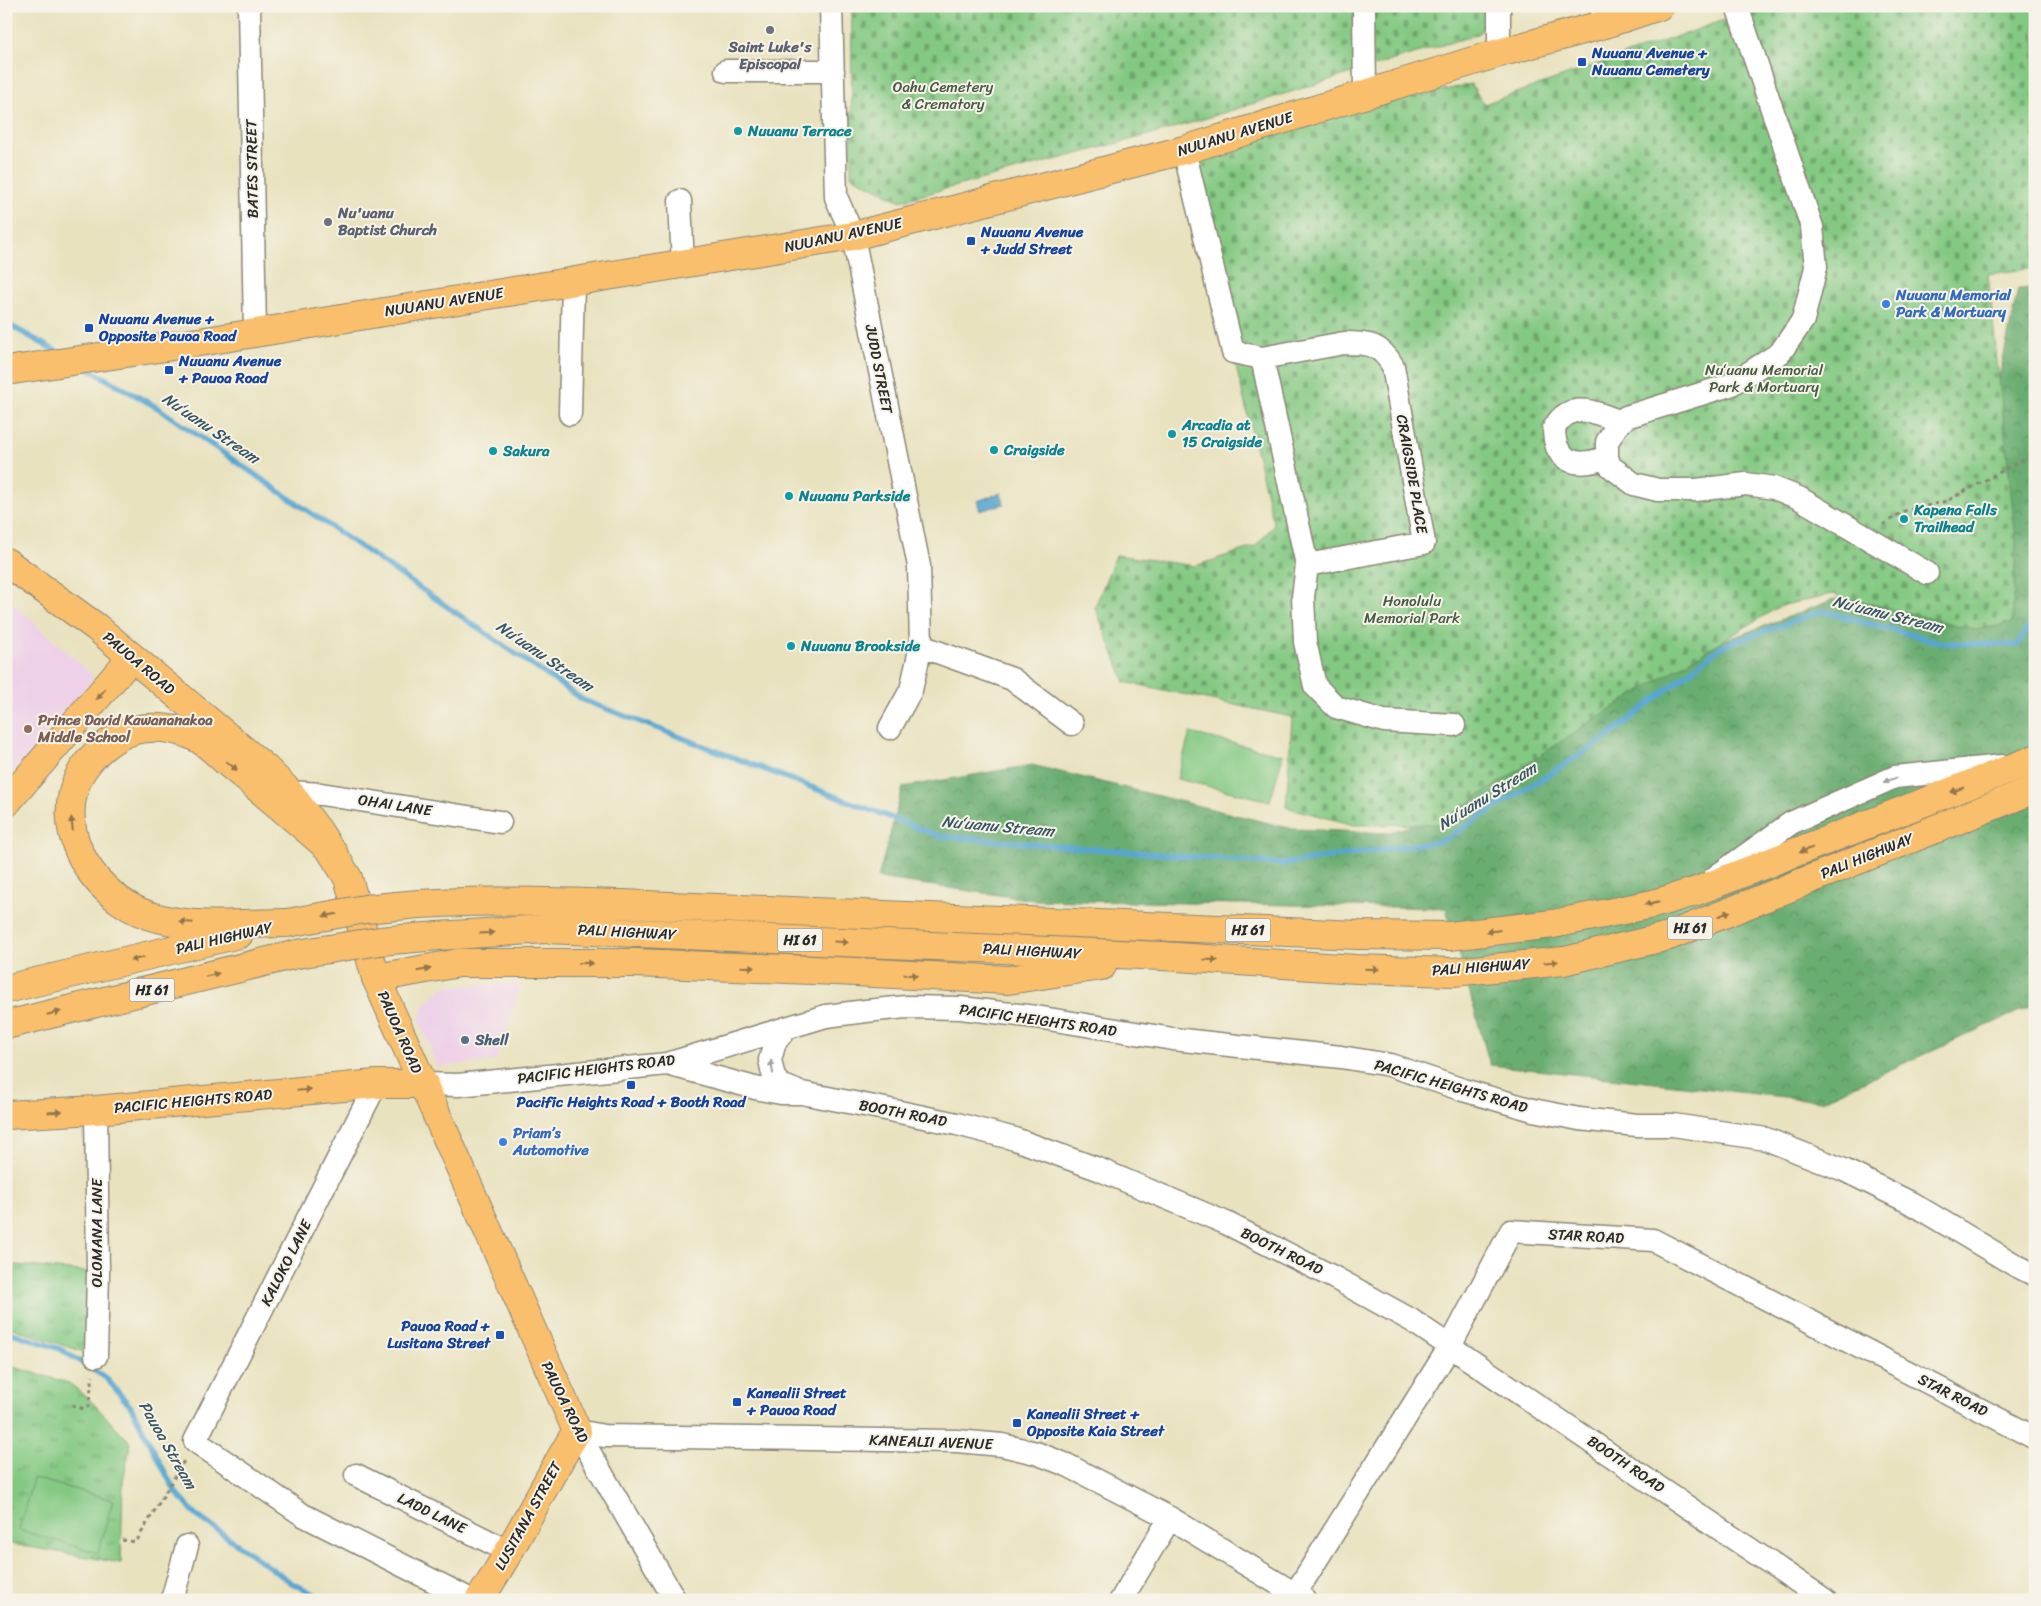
<svg xmlns="http://www.w3.org/2000/svg" width="2041" height="1606" viewBox="0 0 2041 1606" font-family="Sriracha,sans-serif">
<style>
.built{fill:#eed0e8}
.forest{fill:url(#forest-crowns);stroke:#4b6c4e}
.cemetery{fill:url(#cemetery-stones);stroke:#587a57}
.park{fill:url(#park-tufts);stroke:#587a57}
.pitch{fill:#84c983;stroke:#587a57}
.water{fill:url(#water-ripples);stroke:#41687e}
.lines{fill:none;stroke-linecap:round;stroke-linejoin:round}
.stream{stroke:#57a6d1;stroke-width:5.5}
.minor-casing{stroke:#8a8675;stroke-width:25}
.major-casing{stroke:#8a8675;stroke-width:30}
.highway-casing{stroke:#8a8675;stroke-width:30}
.path{stroke:#8a8675;stroke-width:3;stroke-dasharray:4 4;stroke-linecap:butt}
.minor{stroke:#fff;stroke-width:22}
.major{stroke:#f9bf6d;stroke-width:28}
.highway{stroke:#f9bf6d;stroke-width:28}
.highway-bridge-casing{stroke:#8a8675;stroke-width:30;stroke-linecap:butt}
.highway-bridge{stroke:#f9bf6d;stroke-width:28}
.oneway{fill:#92754c}
.oneway2{fill:#a0a0a0}
.worship-dot{fill:#6b7280;stroke:#f7f3e8;stroke-width:2}
.transit-dot{fill:#1a4fb4;stroke:#f7f3e8;stroke-width:2}
.culture-dot{fill:#0f9aa8;stroke:#f7f3e8;stroke-width:2}
.shop-dot{fill:#3f7fe0;stroke:#f7f3e8;stroke-width:2}
.education-dot{fill:#8d6e63;stroke:#f7f3e8;stroke-width:2}
.service-dot{fill:#5c6f8a;stroke:#f7f3e8;stroke-width:2}
.labels{text-anchor:middle;dominant-baseline:central;stroke-width:4;stroke-linejoin:round;paint-order:stroke}
.shield{fill:#f7f3e8;stroke:#686764;stroke-width:1}
.shield-label{font-size:14px;font-weight:bold;fill:#2b2b2b}
.worship-label{font-size:15px;font-weight:bold;fill:#5b616d;stroke:#f7f3e8}
.transit-label{font-size:15px;font-weight:bold;fill:#164399;stroke:#f7f3e8;text-anchor:start}
.park-label{font-size:15px;fill:#465a45;stroke:#f7f3e8}
.culture-label{font-size:15px;font-weight:bold;fill:#0d838f;stroke:#f7f3e8;text-anchor:start}
.street-label{font-size:15px;fill:#2b2b2b;stroke:#f7f3e8}
.shop-label{font-size:15px;font-weight:bold;fill:#366cbe;stroke:#f7f3e8;text-anchor:start}
.education-label{font-size:15px;font-weight:bold;fill:#785e54;stroke:#f7f3e8;text-anchor:start}
.service-label{font-size:15px;font-weight:bold;fill:#4e5e75;stroke:#f7f3e8;text-anchor:start}
.water-label{font-size:16px;font-style:italic;fill:#3a5665;stroke:#f7f3e8}
</style>
<defs>
<pattern id="forest-crowns" width="20" height="18" patternUnits="userSpaceOnUse" patternTransform="scale(1.25)"><rect width="20" height="18" fill="#6bad71"/><path d="M2 6a3 3 0 1 1 6 0M12 15a3 3 0 1 1 6 0" fill="none" stroke="#588d5d"/></pattern>
<pattern id="cemetery-stones" width="16" height="16" patternUnits="userSpaceOnUse" patternTransform="scale(1.25)"><rect width="16" height="16" fill="#84c983"/><path d="M2 7V4a2 2 0 0 1 4 0v3zM10 15v-3a2 2 0 0 1 4 0v3z" fill="#6ca36b"/></pattern>
<pattern id="park-tufts" width="24" height="20" patternUnits="userSpaceOnUse" patternTransform="scale(1.25)"><rect width="24" height="20" fill="#84c983"/><path d="M3 7l-1-3M5 7V3M7 7l1-3M15 17l-1-3M17 17v-4M19 17l1-3" fill="none" stroke="#6ca36b"/></pattern>
<pattern id="water-ripples" width="26" height="14" patternUnits="userSpaceOnUse" patternTransform="scale(1.25)"><rect width="26" height="14" fill="#57a6d1"/><path d="M2 4q2-2 4 0t4 0M15 11q2-2 4 0t4 0" fill="none" stroke="#4887aa"/></pattern>
</defs>
<rect width="100%" height="100%" fill="#f7f3e8"/>
<filter id="ink" filterUnits="userSpaceOnUse"><feTurbulence type="fractalNoise" baseFrequency=".02" numOctaves="2"/><feDisplacementMap in="SourceGraphic" scale="10" xChannelSelector="R" yChannelSelector="G"/><feConvolveMatrix kernelMatrix="1 2 1 2 8 2 1 2 1" color-interpolation-filters="sRGB"/></filter>
<filter id="wash" filterUnits="userSpaceOnUse"><feTurbulence type="fractalNoise" baseFrequency=".0096" numOctaves="4" result="noise"/><feDisplacementMap in="SourceGraphic" scale="20" xChannelSelector="R" yChannelSelector="G"/><feGaussianBlur stdDeviation="1.12" result="paint"/><feColorMatrix in="noise" values="0 0 0 0 0 0 0 0 0 0 0 0 0 0 0 0 0 1.4 0 .05"/><feComposite in="paint" operator="in"/></filter>
<g filter="url(#wash)">
<rect width="100%" height="100%" fill="#e9e2bf"/>
<path class="built" d="M6 597 94 677 6 781Z
M521 984 496 1061 438 1067 419 1019 423 1008 430 998 447 986Z"/>
<path class="forest" d="M2035 288V1004L1821 1101 1490 1065 1446 908 1033 900 878 878 903 787 1032 765 1293 829 1387 833 1432 819 1684 656 1886 580 1974 497 2018 289Z"/>
<path class="cemetery" d="M852 6H1487L1485 26 1478 34 1171 129 900 201 851 176Z
M1764 6H2035V268L1988 274 2016 540 2012 623 1976 630 1833 594 1780 606 1604 713 1437 824 1354 825 1286 807 1292 717 1125 682 1095 607 1116 555 1195 566 1256 546 1274 525 1184 150 1471 84 1484 104Z"/>
<path class="park" d="M6 1264 98 1273 96 1356 6 1326Z
M6 1365 69 1383 88 1398 131 1443 123 1480 121 1563 6 1543Z"/>
<path class="pitch" d="M1190 733 1283 755 1270 801 1177 779Z
M33 1478 113 1500 98 1553 19 1530Z"/>
<path class="water" d="M1001 493 1004 504 980 511 977 501Z"/>
<g class="lines">
<path class="stream" d="M6 323 61 354
M87 368 158 408 583 700 939 836 1281 864 1442 841 1602 741 1722 646 1822 611 1942 643 2018 645 2035 616
M6 1331 60 1349 106 1378 131 1407 175 1491 196 1515 292 1583 326 1600"/>
</g>
</g>
<g filter="url(#ink)">
<g class="lines">
<defs>
<path id="minor" d="M249 6 255 332
M831 6 836 197 853 236 919 566 921 646 911 690 890 728
M1364 6 1365 95
M1499 6V53
M1601 6 1605 24
M1737 6 1812 227 1816 267 1803 320 1780 353 1730 385 1626 417 1616 427 1607 442V457L1610 466 1634 484 1658 490H1696L1746 484 1774 488 1799 498 1927 573
M726 71H833
M1184 150 1233 352 1262 358
M680 201 683 265
M1344 343C1369 343 1380 344 1393 366L1424 543 1307 565 1262 358Z
M570 414 573 282
M1607 457C1579 468 1554 465 1554 428 1570 399 1597 413 1621 422
M1307 565 1303 597 1305 642 1315 686 1336 707 1384 721 1454 725
M921 646 1012 679 1072 724
M289 792 321 794 500 822
M1714 878 1791 823 1895 777 2002 766
M786 1028 775 1042 770 1060 774 1078 781 1085 796 1091
M667 1064 755 1088 781 1093H802L885 1109 957 1124 1015 1139 1098 1169 1226 1223 1333 1277 1411 1320 1825 1600
M376 1084 195 1441 303 1515 471 1600
M424 1084 458 1085 667 1064 826 1016 866 1011 906 1007 961 1008 1036 1017 1173 1039 1341 1057 1390 1065 1463 1090 1533 1110 1579 1119 1637 1125H1673L1766 1139 1844 1170 1911 1203 2015 1265 2035 1275
M96 1110 98 1273 96 1356
M577 1431 604 1436 957 1441 1002 1445 1036 1453 1067 1465 1170 1518 1305 1600
M577 1431 675 1600
M356 1475 508 1551
M1295 1594 1449 1348 1511 1231 1653 1240 2035 1438
M172 1600 187 1546
M1121 1600 1170 1518"/>
<path id="major" d="M6 371 212 340 853 236 1184 150 1499 53 1605 24 1659 6
M6 562 96 627 265 768 289 792 319 832 348 878 376 978 577 1431C542 1486 516 1546 479 1600
M6 803 132 657
M6 1115 96 1110 376 1084H424"/>
<path id="highway" d="M396 906C471 899 548 902 623 904L1359 935 1450 936 1553 924 1653 904 1694 892 2035 759
M287 923C245 923 199 929 158 918 106 906 59 848 73 793 80 761 116 729 149 728 163 727 181 730 193 736 206 741 218 755 229 764 264 793 299 822 333 852
M438 936 546 929 1162 956 1356 969 1453 972 1564 961 1669 936 2035 789
M376 978 459 963H635L836 971 1008 980 1102 966
M6 989 239 934
M6 1025 297 954"/>
</defs>
<use href="#minor" class="minor-casing"/>
<use href="#major" class="major-casing"/>
<use href="#highway" class="highway-casing"/>
<path class="path" d="M1883 525 1904 511 1947 501 2026 458 2035 449
M72 1405 84 1409 88 1407 93 1376
M122 1540 136 1542 185 1459"/>
<use href="#minor" class="minor"/>
<use href="#major" class="major"/>
<use href="#highway" class="highway"/>
<defs>
<path id="highway-bridge" d="M287 923 365 909 396 906
M297 954 380 941 438 936"/>
</defs>
<use href="#highway-bridge" class="highway-bridge-casing"/>
<use href="#highway-bridge" class="highway-bridge"/>
</g>
<defs><path id="oneway-solid" d="M-6-.8H1V-3.2L6.5 0L1 3.2V.8H-6Z" transform="scale(1.25)"/></defs>
<g class="oneway">
<use href="#oneway-solid" transform="translate(101 694) rotate(131)"/>
<use href="#oneway-solid" transform="translate(232 766) rotate(39)"/>
<use href="#oneway-solid" transform="translate(1957 790) rotate(159)"/>
<use href="#oneway-solid" transform="translate(72 824) rotate(-97)"/>
<use href="#oneway-solid" transform="translate(1806 850) rotate(159)"/>
<use href="#oneway-solid" transform="translate(1652 903) rotate(167)"/>
<use href="#oneway-solid" transform="translate(1724 914) rotate(-22)"/>
<use href="#oneway-solid" transform="translate(330 915) rotate(170)"/>
<use href="#oneway-solid" transform="translate(186 922) rotate(-175)"/>
<use href="#oneway-solid" transform="translate(1493 931) rotate(173)"/>
<use href="#oneway-solid" transform="translate(487 933) rotate(-4)"/>
<use href="#oneway-solid" transform="translate(841 942) rotate(3)"/>
<use href="#oneway-solid" transform="translate(137 959) rotate(167)"/>
<use href="#oneway-solid" transform="translate(1211 960) rotate(4)"/>
<use href="#oneway-solid" transform="translate(1551 962) rotate(-6)"/>
<use href="#oneway-solid" transform="translate(586 963)"/>
<use href="#oneway-solid" transform="translate(748 967) rotate(2)"/>
<use href="#oneway-solid" transform="translate(1372 969) rotate(2)"/>
<use href="#oneway-solid" transform="translate(424 970) rotate(-10)"/>
<use href="#oneway-solid" transform="translate(212 975) rotate(-14)"/>
<use href="#oneway-solid" transform="translate(911 975) rotate(3)"/>
<use href="#oneway-solid" transform="translate(54 1013) rotate(-13)"/>
<use href="#oneway-solid" transform="translate(304 1090) rotate(-5)"/>
<use href="#oneway-solid" transform="translate(55 1112) rotate(-3)"/>
</g>
<g class="oneway2">
<use href="#oneway-solid" transform="translate(1890 780) rotate(160)"/>
<use href="#oneway-solid" transform="translate(772 1067) rotate(-99)"/>
</g>
</g>
<g class="worship-dot">
<circle cx="770" cy="30" r="5"/>
<circle cx="328" cy="222" r="5"/>
</g>
<g class="transit-dot">
<rect x="1577" y="57" width="10" height="10" rx="2.5"/>
<rect x="966" y="236" width="10" height="10" rx="2.5"/>
<rect x="84" y="323" width="10" height="10" rx="2.5"/>
<rect x="164" y="365" width="10" height="10" rx="2.5"/>
<rect x="626" y="1080" width="10" height="10" rx="2.5"/>
<rect x="495" y="1330" width="10" height="10" rx="2.5"/>
<rect x="732" y="1397" width="10" height="10" rx="2.5"/>
<rect x="1012" y="1418" width="10" height="10" rx="2.5"/>
</g>
<g class="culture-dot">
<circle cx="738" cy="131" r="5"/>
<circle cx="1172" cy="434" r="5"/>
<circle cx="994" cy="450" r="5"/>
<circle cx="493" cy="451" r="5"/>
<circle cx="789" cy="496" r="5"/>
<circle cx="1904" cy="519" r="5"/>
<circle cx="791" cy="646" r="5"/>
</g>
<g class="shop-dot">
<circle cx="1886" cy="304" r="5"/>
<circle cx="503" cy="1142" r="5"/>
</g>
<circle class="education-dot" cx="28" cy="729" r="5"/>
<circle class="service-dot" cx="465" cy="1040" r="5"/>
<g class="labels">
<g class="shield">
<rect x="1667.5" y="916.5" width="45" height="23" rx="4"/>
<rect x="1225.5" y="918.5" width="45" height="23" rx="4"/>
<rect x="777.5" y="928.5" width="45" height="23" rx="4"/>
<rect x="129.5" y="978.5" width="45" height="23" rx="4"/>
</g>
<g class="shield-label">
<text x="1690" y="928">HI 61</text>
<text x="1248" y="930">HI 61</text>
<text x="800" y="940">HI 61</text>
<text x="152" y="990">HI 61</text>
</g>
<g class="worship-label">
<text x="770" y="47">Saint Luke's<tspan x="770" dy="17">Episcopal</tspan></text>
<text x="338" y="213" text-anchor="start">Nu'uanu<tspan x="338" dy="17">Baptist Church</tspan></text>
</g>
<g class="transit-label">
<text x="1592" y="53">Nuuanu Avenue +<tspan x="1592" dy="17">Nuuanu Cemetery</tspan></text>
<text x="981" y="232">Nuuanu Avenue<tspan x="981" dy="17">+ Judd Street</tspan></text>
<text x="99" y="319">Nuuanu Avenue +<tspan x="99" dy="17">Opposite Pauoa Road</tspan></text>
<text x="179" y="361">Nuuanu Avenue<tspan x="179" dy="17">+ Pauoa Road</tspan></text>
<text x="631" y="1102" text-anchor="middle">Pacific Heights Road + Booth Road</text>
<text x="490" y="1326" text-anchor="end">Pauoa Road +<tspan x="490" dy="17">Lusitana Street</tspan></text>
<text x="747" y="1393">Kanealii Street<tspan x="747" dy="17">+ Pauoa Road</tspan></text>
<text x="1027" y="1414">Kanealii Street +<tspan x="1027" dy="17">Opposite Kaia Street</tspan></text>
</g>
<g class="park-label">
<text x="943" y="87">Oahu Cemetery<tspan x="943" dy="17">&amp; Crematory</tspan></text>
<text x="1764" y="370">Nuʻuanu Memorial<tspan x="1764" dy="17">Park &amp; Mortuary</tspan></text>
<text x="1412" y="601">Honolulu<tspan x="1412" dy="17">Memorial Park</tspan></text>
</g>
<g class="culture-label">
<text x="748" y="131">Nuuanu Terrace</text>
<text x="1182" y="425">Arcadia at<tspan x="1182" dy="17">15 Craigside</tspan></text>
<text x="1004" y="450">Craigside</text>
<text x="503" y="451">Sakura</text>
<text x="799" y="496">Nuuanu Parkside</text>
<text x="1914" y="510">Kapena Falls<tspan x="1914" dy="17">Trailhead</tspan></text>
<text x="801" y="646">Nuuanu Brookside</text>
</g>
<g class="street-label">
<text transform="translate(1235 134) rotate(-17)">NUUANU AVENUE</text>
<text transform="translate(252 169) rotate(-91)">BATES STREET</text>
<text transform="translate(843 235) rotate(-12)">NUUANU AVENUE</text>
<text transform="translate(444 302) rotate(-9)">NUUANU AVENUE</text>
<text transform="translate(879 369) rotate(79)">JUDD STREET</text>
<text transform="translate(1412 474) rotate(80)">CRAIGSIDE PLACE</text>
<text transform="translate(139 663) rotate(40)">PAUOA ROAD</text>
<text transform="translate(395 805) rotate(9)">OHAI LANE</text>
<text transform="translate(1867 856) rotate(-22)">PALI HIGHWAY</text>
<text transform="translate(627 932) rotate(3)">PALI HIGHWAY</text>
<text transform="translate(224 938) rotate(-13)">PALI HIGHWAY</text>
<text transform="translate(1032 951) rotate(3)">PALI HIGHWAY</text>
<text transform="translate(1481 967) rotate(-4)">PALI HIGHWAY</text>
<text transform="translate(1038 1020) rotate(8)">PACIFIC HEIGHTS ROAD</text>
<text transform="translate(400 1032) rotate(66)">PAUOA ROAD</text>
<text transform="translate(596 1069) rotate(-7)">PACIFIC HEIGHTS ROAD</text>
<text transform="translate(1451 1086) rotate(16)">PACIFIC HEIGHTS ROAD</text>
<text transform="translate(193 1101) rotate(-5)">PACIFIC HEIGHTS ROAD</text>
<text transform="translate(903 1113) rotate(11)">BOOTH ROAD</text>
<text transform="translate(97 1233) rotate(-90)">OLOMANA LANE</text>
<text transform="translate(1586 1236) rotate(3)">STAR ROAD</text>
<text transform="translate(1282 1251) rotate(26)">BOOTH ROAD</text>
<text transform="translate(286 1263) rotate(-63)">KALOKO LANE</text>
<text transform="translate(1953 1395) rotate(27)">STAR ROAD</text>
<text transform="translate(565 1402) rotate(64)">PAUOA ROAD</text>
<text transform="translate(931 1442) rotate(2)">KANEALII AVENUE</text>
<text transform="translate(1626 1464) rotate(34)">BOOTH ROAD</text>
<text transform="translate(432 1513) rotate(26)">LADD LANE</text>
<text transform="translate(528 1516) rotate(-61)">LUSITANA STREET</text>
</g>
<g class="shop-label">
<text x="1896" y="295">Nuuanu Memorial<tspan x="1896" dy="17">Park &amp; Mortuary</tspan></text>
<text x="513" y="1133">Priam’s<tspan x="513" dy="17">Automotive</tspan></text>
</g>
<g class="education-label">
<text x="38" y="720">Prince David Kawananakoa<tspan x="38" dy="17">Middle School</tspan></text>
</g>
<g class="service-label">
<text x="475" y="1040">Shell</text>
</g>
<g class="water-label">
<text transform="translate(211 428) rotate(34)">Nuʻuanu Stream</text>
<text transform="translate(1888 614) rotate(14)">Nuʻuanu Stream</text>
<text transform="translate(545 656) rotate(34)">Nuʻuanu Stream</text>
<text transform="translate(1487 796) rotate(-32)">Nuʻuanu Stream</text>
<text transform="translate(998 826) rotate(5)">Nuʻuanu Stream</text>
<text transform="translate(168 1445) rotate(60)">Pauoa Stream</text>
</g>
</g>
<rect width="2041" height="1606" fill="none" stroke="#f7f3e8" stroke-width="25"/>
</svg>
